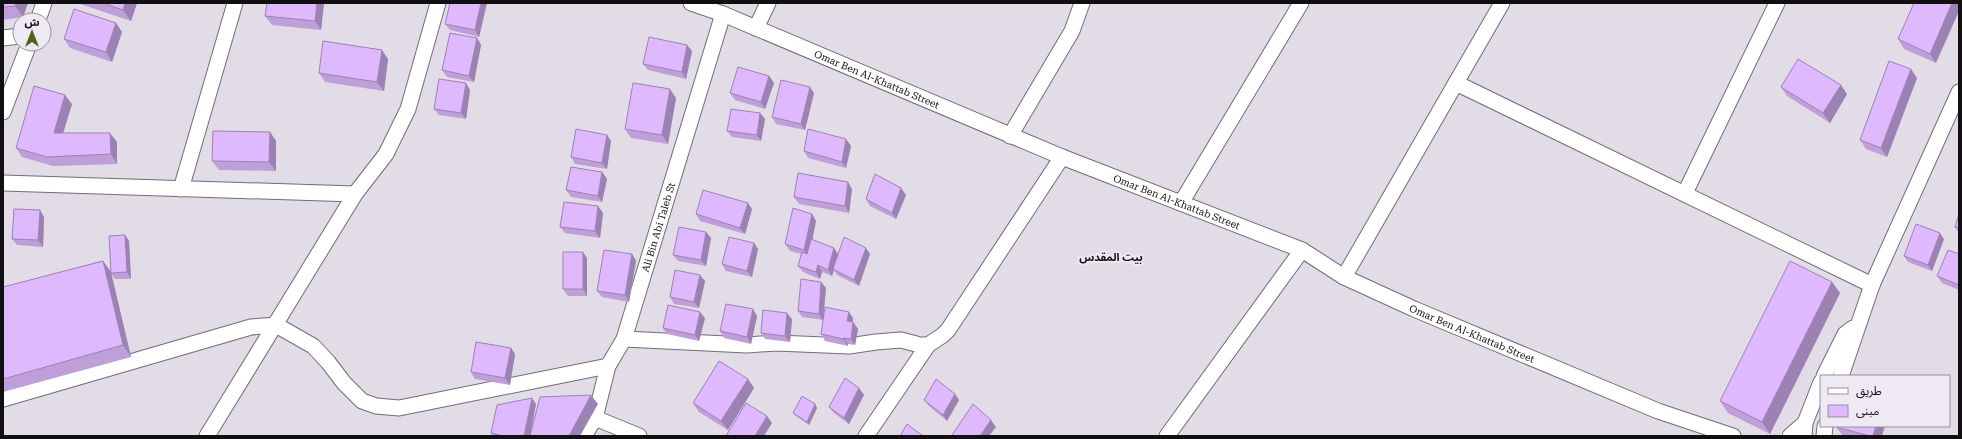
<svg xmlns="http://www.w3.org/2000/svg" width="1962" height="439" viewBox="0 0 1962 439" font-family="'Roboto Serif','Noto Sans Arabic',serif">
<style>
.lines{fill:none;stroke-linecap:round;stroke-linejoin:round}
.street-casing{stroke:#716c75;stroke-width:17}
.street{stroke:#fff;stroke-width:15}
.wall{fill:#bf9fda}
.shaded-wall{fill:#9b82b2}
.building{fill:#deb9fe;stroke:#9b82b2}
.labels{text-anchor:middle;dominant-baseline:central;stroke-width:4;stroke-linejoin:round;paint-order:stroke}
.street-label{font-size:10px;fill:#100f12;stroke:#eee9f3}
.neighbourhood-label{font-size:11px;font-weight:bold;fill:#100f12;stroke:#eee9f3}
</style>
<rect width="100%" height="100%" fill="#e1dce6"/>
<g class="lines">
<defs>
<g id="street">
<path id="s1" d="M691 3 723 14 1062 157 1302 250 1344 277 1414 309 1658 411 1733 436"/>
<path d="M38 20 44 3"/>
<path d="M756 28 768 3"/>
<path d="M3 38 20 36"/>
<path d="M1456 83 1872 285"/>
<path d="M3 112 29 44"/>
<path d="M1010 136 1072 31 1082 3"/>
<path d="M3 183 355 194"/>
<path d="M181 189 235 3"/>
<path d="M1685 193 1777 3"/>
<path d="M1181 203 1301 3"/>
<path d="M1344 277 1502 3"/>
<path d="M624 339 747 345 776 343 849 346 876 342 901 340 920 345H928L943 335 948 330 1062 157"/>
<path d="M1824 376 1845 334 1853 328"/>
<path d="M1841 376 1872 285 1959 92"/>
<path d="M3 399 251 327 276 325 313 346 328 362 344 383 362 401 376 406 399 408 608 366"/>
<path d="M595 418 639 436"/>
<path d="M207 436 355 194 386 154 408 109 438 3"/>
<path id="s2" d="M584 436 595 418 608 366 624 339 723 14"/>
<path d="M866 436 928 345"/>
<path d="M1167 436 1302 250"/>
<path d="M1790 436 1805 423"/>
<path d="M1804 436 1805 423 1821 382"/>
<path d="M1824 436 1825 426"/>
</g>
</defs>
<use href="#street" class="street-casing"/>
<use href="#street" class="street"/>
</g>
<path class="wall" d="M3 3H28L23 17 3 20Z
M77 3H137L131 21Z
M267 3H324L321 30 272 25 265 16Z
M487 3 479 37 450 30 445 24Z
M1914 3 1936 63 1904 49 1898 39Z
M116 23 122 32 112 62 70 48 64 39Z
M477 38 481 45 474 82 447 77 442 70Z
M692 51 686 79 648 70 643 64Z
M388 59 384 91 325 82 319 73Z
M769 76 774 83 765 109 735 100 730 93Z
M1917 78 1887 157 1866 149 1860 140Z
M1781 87 1847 94 1830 123 1787 96Z
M470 90 466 119 439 115 434 109Z
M814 93 805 130 776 124 772 117Z
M676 98 668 144 631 138 625 129Z
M72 104 63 133 117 142V164L53 166 22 157 16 148Z
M760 113 765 119 761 141 732 137 727 131Z
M270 132 276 141V171L219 170 212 161Z
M607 135 611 141 607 169 575 164 571 157Z
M851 146 846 168 808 158 804 151Z
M602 172 607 179 602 202 571 197 566 190Z
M852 189 849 213 799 204 794 197Z
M906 195 896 219 870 206 866 199Z
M752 209 745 234 700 221 696 214Z
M603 213 600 238 565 233 560 227Z
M812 214 816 221 812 240 834 248 838 254H870L859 286 837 275 834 270 832 276 822 272 820 279 803 272 798 266 802 254 790 251 785 244Z
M1959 214V233L1955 227Z
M44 217 43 247 17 245 12 239Z
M706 232 711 238 706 266 678 261 673 255Z
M125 235 129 241 131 279H115L111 274 131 357 3 392V287L103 261 111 272Z
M1944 239 1932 271 1908 262 1904 256Z
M754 243 758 249 752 277 726 271 722 264Z
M632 254 636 261 629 302 602 297 597 291Z
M1959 254V290L1942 283 1937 276Z
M587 258V296H568L563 289Z
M705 281 699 308 674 304 670 297Z
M821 282 826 288 823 320 802 317 798 311Z
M1832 282 1840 293 1770 434 1728 413 1720 401Z
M757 316 751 344 724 338 720 331Z
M705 318 699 341 667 334 663 328Z
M853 318V322L858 329 855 345 848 344V346L825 341 821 334Z
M792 319 790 342 765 339 761 333Z
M511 348 515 354 510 385 475 379 471 372Z
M754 388 728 430 699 412 693 403Z
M859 388 864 395 849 424 834 413 829 407Z
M924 400H959L947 421 929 406Z
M536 404 530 436H492L491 433Z
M815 404 817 408 809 425 796 416 793 413Z
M1836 427 1882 436H1843Z"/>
<path class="shaded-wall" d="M16 3H28L23 17 15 6Z
M125 3H137L131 21 123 10Z
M317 3H324L321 30 315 21Z
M481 3H487L479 37 475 30Z
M1952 3H1959V11L1936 63 1930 54Z
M116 23 122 32 112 62 106 52Z
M477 38 481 45 474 82 469 76Z
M687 45 692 51 686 79 682 72Z
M382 50 388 59 384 91 377 82Z
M1911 69 1917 78 1887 157 1881 148Z
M769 76 774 83 765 109 761 102Z
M466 83 470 90 466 119 461 113Z
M1841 85 1847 94 1830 123 1823 113Z
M810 87 814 93 805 130 801 124Z
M670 89 676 98 668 144 662 135Z
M65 95 72 104 60 143 54 133Z
M760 113 765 119 761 141 757 135Z
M270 132 276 141V171L269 162Z
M110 133 117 142V164L111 154Z
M607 135 611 141 607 169 602 163Z
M846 139 851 146 846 168 842 162Z
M602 172 607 179 602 202 598 196Z
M848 182 852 189 849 213 845 206Z
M901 188 906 195 896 219 892 213Z
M748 203 752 209 745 234 740 228Z
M598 206 603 213 600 238 595 231Z
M40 210 44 217 43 247 38 240Z
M812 214 816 221 809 257 804 250Z
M706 232 711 238 706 266 701 260Z
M1940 233 1944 239 1932 271 1928 265Z
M125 235 129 241 131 279 127 272Z
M754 243 758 249 752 277 747 271Z
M834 248 838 254 833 269 834 270 832 276 828 270Z
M866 248 870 254 859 286 854 280Z
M583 252 587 258V296L583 289Z
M632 254 636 261 629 302 625 295Z
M103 261 111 272 131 357 123 345Z
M818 265 822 272 820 279 816 272Z
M700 275 705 281 699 308 694 302Z
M821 282 826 288 823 320 819 314Z
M1832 282 1840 293 1770 434 1762 422Z
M753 309 757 316 751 344 747 337Z
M700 312 705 318 699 341 695 335Z
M849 312 853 318 852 327 847 321Z
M787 313 792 319 790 342 785 336Z
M853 322 858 329 855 345 851 339Z
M844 338 848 344V346L843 339Z
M511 348 515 354 510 385 505 378Z
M748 379 754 388 728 430 721 421Z
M859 388 864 395 849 424 844 418Z
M955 394 959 400 947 421 943 415Z
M591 395 598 404 580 436H569Z
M532 398 536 404 530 436H524Z
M815 404 817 408 809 425 807 422Z
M767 416 772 423 764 436H755Z
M991 420 996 427 989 436H980Z
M1876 426H1885L1882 436H1873Z"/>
<path class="building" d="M3 3H16L15 6 3 7Z
M103 3H125L123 10Z
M267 3H317L315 21 265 16Z
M450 3H481L475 30 445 24Z
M1914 3H1952L1930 54 1898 39Z
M74 9 116 23 106 52 64 39Z
M450 33 477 38 469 76 442 70Z
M649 37 687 45 682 72 643 64Z
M323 41 382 50 377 82 319 73Z
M1798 59 1841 85 1823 113 1781 87Z
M1889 61 1911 69 1881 148 1860 140Z
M738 67 769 76 761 102 730 93Z
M439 79 466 83 461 113 434 109Z
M781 80 810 87 801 124 772 117Z
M633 83 670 89 662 135 625 129Z
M34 86 65 95 54 133H110L111 154 47 157 16 148Z
M731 109 760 113 757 135 727 131Z
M576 129 607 135 602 163 571 157Z
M808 129 846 139 842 162 804 151Z
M213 131 270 132 269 162 212 161Z
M571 167 602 172 598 196 566 190Z
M798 173 848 182 845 206 794 197Z
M875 174 901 188 892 213 866 199Z
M703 190 748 203 740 228 696 214Z
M564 202 598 206 595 231 560 227Z
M793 208 812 214 804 250 785 244Z
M14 209 40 210 38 240 12 239Z
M1959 214V228L1955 227Z
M1916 224 1940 233 1928 265 1904 256Z
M679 227 706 232 701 260 673 255Z
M125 235 127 272 111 273 109 236Z
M729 237 754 243 747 271 722 264Z
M844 237 866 248 854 280 833 269Z
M811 239 834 248 828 270 818 265 816 272 798 266 802 252 807 254Z
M604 250 632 254 625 295 597 291Z
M1948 250 1959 254V285L1937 276Z
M563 252H583V289H563Z
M103 261 123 345 3 379V287Z
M1790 261 1832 282 1762 422 1720 401Z
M675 270 700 275 694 302 670 297Z
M801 279 821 282 819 314 798 311Z
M726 304 753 309 747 337 720 331Z
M668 305 700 312 695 335 663 328Z
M825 307 849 312 847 321 853 322 851 339 844 338 843 339 821 334Z
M763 310 787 313 785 336 761 333Z
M476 342 511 348 505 378 471 372Z
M719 361 748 379 721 421 693 403Z
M845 378 859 388 844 418 829 407Z
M936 379 955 394 943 415 924 400Z
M591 395 569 436H530L540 397Z
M802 396 815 404 807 422 793 413Z
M532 398 524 436H503L491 433 497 405Z
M746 403 767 416 755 436H726Z
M973 404 991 420 980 436H953L952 435Z
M907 424 923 436H900Z
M1837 426H1876L1873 436H1870L1836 427Z"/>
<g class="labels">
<g class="street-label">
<text stroke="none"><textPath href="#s1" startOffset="201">Omar Ben Al-Khattab Street</textPath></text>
<text stroke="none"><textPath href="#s1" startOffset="525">Omar Ben Al-Khattab Street</textPath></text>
<text stroke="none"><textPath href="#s2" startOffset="223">Ali Bin Abi Taleb St</textPath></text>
<text stroke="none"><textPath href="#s1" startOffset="849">Omar Ben Al-Khattab Street</textPath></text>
</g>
<g class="neighbourhood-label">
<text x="1111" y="257">بيت المقدس</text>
</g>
</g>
<rect width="1962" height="439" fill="none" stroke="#100f12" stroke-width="8"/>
<rect x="1820" y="375" width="130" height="52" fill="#eee9f3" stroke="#959299"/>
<rect x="1828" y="388" width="20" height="6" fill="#ffffff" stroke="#959299"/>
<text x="1856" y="395" font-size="12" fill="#100f12">طريق</text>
<rect x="1828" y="405" width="20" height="12" fill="#deb9fe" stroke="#959299"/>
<text x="1856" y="415" font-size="12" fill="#100f12">مبنى</text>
<g transform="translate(32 32)"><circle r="19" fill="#eee9f3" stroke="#959299"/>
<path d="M0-3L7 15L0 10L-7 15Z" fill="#4f6411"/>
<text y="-6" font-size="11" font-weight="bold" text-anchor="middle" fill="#100f12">ش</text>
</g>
</svg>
